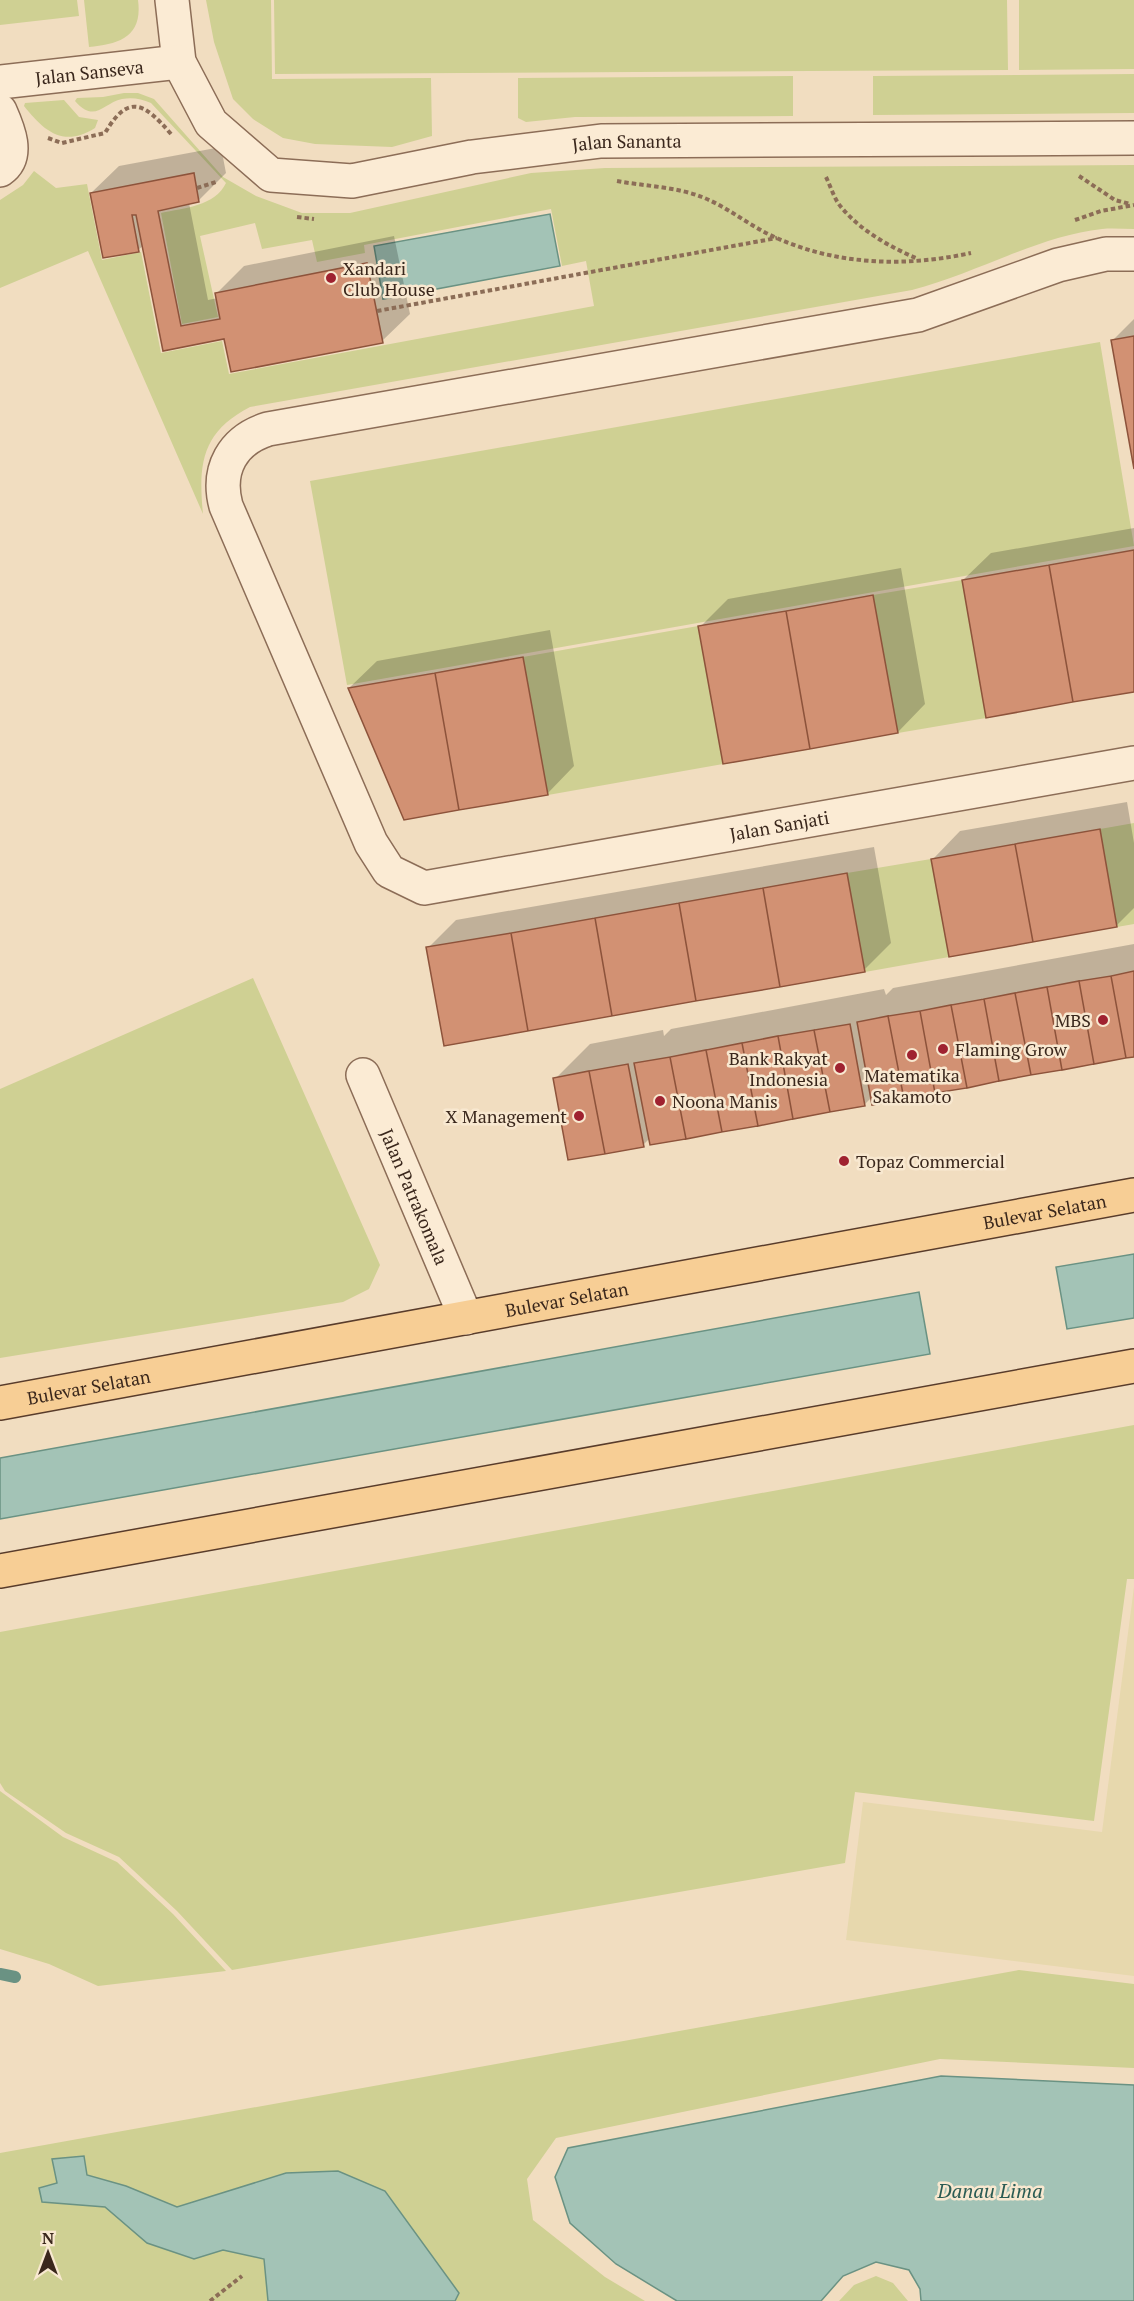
<svg xmlns="http://www.w3.org/2000/svg" width="1134" height="2301" viewBox="0 0 1134 2301" font-family="'PT Serif',serif">
<style>
.farmland{fill:#e7d8ad}
.green{fill:#cfd093}
.water{fill:#a3c3b6;stroke:#6a9283;stroke-width:1.5}
.shadow{fill:#0003}
.lines{fill:none;stroke-linecap:round;stroke-linejoin:round}
.stream{stroke:#6a9283;stroke-width:12}
.building{fill:#d29173;stroke:#8d533b;stroke-width:1.5}
.minor-casing{stroke:#8c6d57;stroke-width:36}
.major-casing{stroke:#593c2b;stroke-width:36}
.path{stroke:#8c6d57;stroke-width:4;stroke-dasharray:4.5 3;stroke-linecap:butt}
.minor{stroke:#fbebd4;stroke-width:33}
.major{stroke:#f7ce95;stroke-width:33}
.poi-dot{fill:#9f2230;stroke:#f8e8d0;stroke-width:2}
.labels{text-anchor:middle;dominant-baseline:central;stroke-width:5;stroke-linejoin:round;paint-order:stroke}
.street-label{font-size:18px;fill:#3a271c;stroke:#f8e8d0}
.poi-label{font-size:18px;fill:#3a271c;stroke:#f8e8d0;text-anchor:start}
.water-label{font-size:20px;font-style:italic;fill:#2a5b53;stroke:#f8e8d0}
</style>
<rect width="100%" height="100%" fill="#f1ddc0"/>
<path class="farmland" d="M1134 1587V1976L846 1940 863 1802 1102 1832Z"/>
<path class="green" d="M0 0H77L79 16 0 25Z
M84 0H138C143 37 119 44 89 47Z
M206 0H271L272 79 431 78 432 136 392 147 315 144 283 138 253 119 233 99 214 42Z
M274 0H1007L1008 70 275 74Z
M1019 0H1134V69L1019 70Z
M1134 74V113L873 115V76Z
M793 76V116L575 117 526 122 518 118V78Z
M124 93H138L154 99 223 177 256 196 302 213H350L531 173 605 168 1134 165V229C1123 229 1112 228 1102 229 1038 236 975 274 912 290L250 407C202 432 198 463 203 514L88 251 0 288V200L23 185 34 171 56 188 87 184 102 260 141 252 161 353 222 341 229 374 594 306 586 261 562 266 551 209 364 245 365 253 317 262 312 240 262 249 255 223 200 236 218 317 182 324 161 213C184 208 215 206 226 183L151 103C141 99 133 97 122 99 103 103 95 124 75 101L77 98 103 97Z
M64 100 79 117 98 120 95 128C63 148 44 131 24 106L25 103Z
M1100 342 1134 546 347 685 310 481Z
M962 580 986 718 898 733 873 595Z
M698 626 723 764 548 795 523 657Z
M1134 823V924L1117 927 1100 829Z
M931 859 949 957 865 972 847 873Z
M253 978 380 1265 369 1289 343 1302 0 1358V1089Z
M1134 1425V1579H1127L1094 1821 855 1792 845 1863 232 1970 177 1911 119 1857 66 1833 5 1791 0 1783V1632Z
M0 1791 63 1837 117 1862 173 1914 226 1971 98 1986 49 1964 0 1949Z
M1019 1970 1134 1984V2068L940 2059 556 2138 527 2179 533 2220 605 2277 645 2301H0V2153Z
M876 2276 893 2283 908 2301H839L854 2285Z"/>
<path class="water" d="M550 214 560 266 383 299 374 246Z
M1134 1254V1318L1067 1329 1056 1267Z
M919 1292 930 1354 0 1519V1458Z
M941 2076 1134 2085V2301H921L920 2289 909 2270 876 2262 843 2276 821 2301H677L616 2264 570 2223 555 2177 568 2148Z
M84 2156 87 2175 126 2186 177 2207 286 2173 338 2171 385 2191 459 2293 455 2301H268L264 2259 223 2250 194 2259 147 2243 105 2207 42 2202 39 2188 57 2183 52 2159Z"/>
<path class="shadow" d="M221 147 226 173 198 201 189 203 208 300 218 298 217 293 244 266 394 236 410 314 382 341 225 337 164 349 144 245 138 250 91 193 119 166Z
M1134 319V461L1113 340Z
M1134 528V690L963 580 991 553Z
M901 568 925 704 898 732 700 627 728 599Z
M550 630 574 766 547 794 349 688 377 661Z
M1127 802 1134 843V908L1116 926 933 859 960 831Z
M874 847 891 943 864 970 428 948 456 920Z
M1134 944V1055L872 1097 865 1104 650 1138 643 1145 555 1079 590 1044 663 1030 664 1036 671 1029 884 989 886 995 893 988Z"/>
<g class="lines">
<path class="stream" d="M0 1974 15 1977"/>
</g>
<path class="building" d="M194 173 199 202 158 211 181 326 220 319 215 293 367 263 383 343 231 372 224 339 163 351 136 215H132L139 252 103 258 90 193Z
M1134 336V469L1111 340Z
M1134 550V692L1073 702 1049 565Z
M1049 565 1073 702 986 718 962 580Z
M873 595 898 733 810 749 786 611Z
M786 611 810 749 723 764 698 626Z
M523 657 548 795 459 810 435 673Z
M435 673 459 810 404 820 348 688Z
M1100 829 1117 927 1033 942 1015 844Z
M1015 844 1033 942 949 957 931 859Z
M847 873 865 972 780 987 763 888Z
M763 888 780 987 696 1001 679 903Z
M679 903 696 1001 612 1016 595 918Z
M595 918 612 1016 528 1031 511 933Z
M511 933 528 1031 444 1046 426 947Z
M1134 971V1057L1126 1058 1111 976Z
M1111 976 1126 1058 1094 1064 1079 981Z
M1079 981 1094 1064 1062 1070 1047 987Z
M1047 987 1062 1070 1031 1075 1015 993Z
M1015 993 1031 1075 999 1081 984 999Z
M984 999 999 1081 967 1088 951 1005Z
M951 1005 967 1088 935 1093 920 1011Z
M920 1011 935 1093 904 1099 888 1016Z
M888 1016 904 1099 872 1105 857 1022Z
M850 1024 865 1106 830 1112 814 1030Z
M814 1030 830 1112 793 1119 778 1036Z
M778 1036 793 1119 758 1126 742 1043Z
M742 1043 758 1126 722 1132 706 1050Z
M706 1050 722 1132 686 1139 670 1057Z
M670 1057 686 1139 650 1145 634 1063Z
M628 1064 644 1147 605 1154 589 1071Z
M589 1071 605 1154 568 1160 553 1078Z"/>
<g class="lines">
<defs>
<g id="minor">
<path id="s1" d="M172 0 179 62 211 123 271 175 352 181 472 157 601 141 1134 138"/>
<path id="s2" d="M0 82 179 62"/>
<path d="M0 111C8 129 20 156 0 170"/>
<path id="s3" d="M1134 254H1106L1058 265 918 315 268 429C233 440 216 469 226 506L371 843 389 871 424 888 1134 763"/>
<path id="s4" d="M363 1075 466 1318"/>
</g>
<g id="major">
<path id="s5" d="M0 1403 1134 1195"/>
<path d="M0 1571 1134 1366"/>
</g>
</defs>
<use href="#minor" class="minor-casing"/>
<use href="#major" class="major-casing"/>
<path class="path" d="M48 138 62 143 105 133C129 92 145 104 171 134
M1079 176 1115 200 1130 204
M826 177C830 185 833 195 838 203 857 229 890 247 918 259
M617 181C644 186 677 187 702 197 725 206 745 222 766 233 830 265 902 268 971 253
M197 188 216 182
M297 217 314 219
M1075 220 1101 211 1134 205
M377 311 777 238
M210 2301 242 2276"/>
<use href="#minor" class="minor"/>
<use href="#major" class="major"/>
</g>
<g class="poi-dot">
<circle cx="331" cy="278" r="6"/>
<circle cx="1103" cy="1020" r="6"/>
<circle cx="943" cy="1049" r="6"/>
<circle cx="912" cy="1055" r="6"/>
<circle cx="840" cy="1068" r="6"/>
<circle cx="660" cy="1101" r="6"/>
<circle cx="579" cy="1116" r="6"/>
<circle cx="844" cy="1161" r="6"/>
</g>
<g class="labels">
<g class="street-label">
<text stroke="none"><textPath href="#s2" startOffset="90">Jalan Sanseva</textPath></text>
<text stroke="none"><textPath href="#s1" startOffset="570">Jalan Sananta</textPath></text>
<text stroke="none"><textPath href="#s3" startOffset="1784">Jalan Sanjati</textPath></text>
<text stroke="none"><textPath href="#s4" startOffset="132">Jalan Patrakomala</textPath></text>
<text stroke="none"><textPath href="#s5" startOffset="1062">Bulevar Selatan</textPath></text>
<text stroke="none"><textPath href="#s5" startOffset="576">Bulevar Selatan</textPath></text>
<text stroke="none"><textPath href="#s5" startOffset="90">Bulevar Selatan</textPath></text>
</g>
<g class="poi-label">
<text x="343" y="268">Xandari<tspan x="343" dy="21">Club House</tspan></text>
<text x="1091" y="1020" text-anchor="end">MBS</text>
<text x="955" y="1049">Flaming Grow</text>
<text x="828" y="1058" text-anchor="end">Bank Rakyat<tspan x="828" dy="21">Indonesia</tspan></text>
<text x="912" y="1075" text-anchor="middle">Matematika<tspan x="912" dy="21">Sakamoto</tspan></text>
<text x="672" y="1101">Noona Manis</text>
<text x="567" y="1116" text-anchor="end">X Management</text>
<text x="856" y="1161">Topaz Commercial</text>
</g>
<g class="water-label">
<text x="990" y="2190">Danau Lima</text>
</g>
</g>
<g transform="translate(48 2253)" stroke="#f8e8d0" stroke-width="4.5" paint-order="stroke">
<path d="M0-4.5L10 22L0 15L-10 22Z" fill="#3a271c"/>
<text y="-9" font-size="16" font-weight="bold" text-anchor="middle" fill="#3a271c">N</text>
</g>
</svg>
